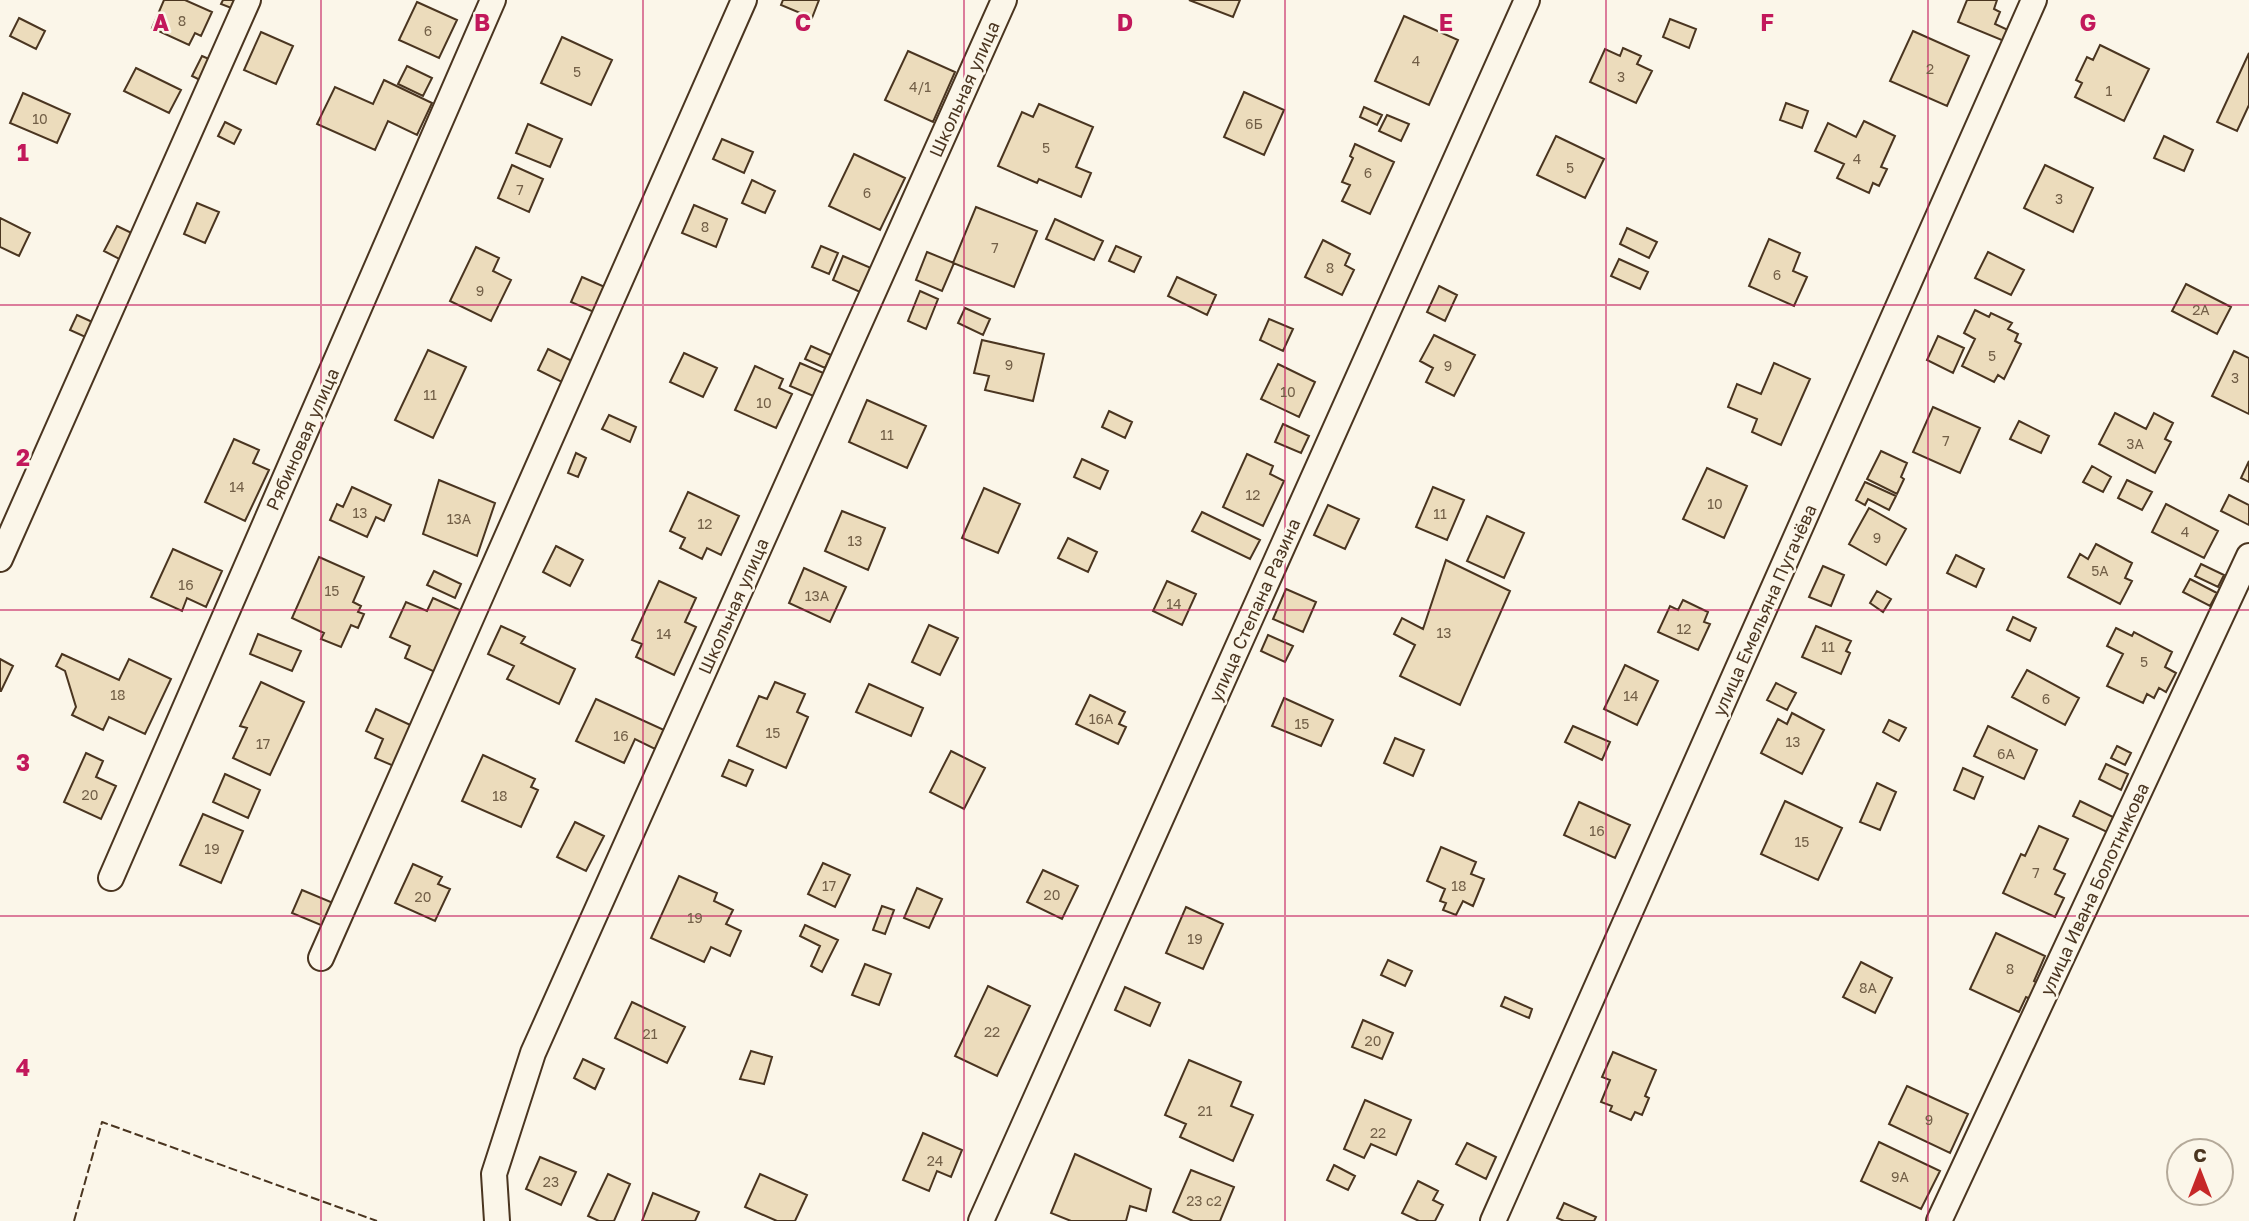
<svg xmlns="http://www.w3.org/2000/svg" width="2249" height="1221" viewBox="0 0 2249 1221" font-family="'Golos Text',sans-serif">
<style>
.building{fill:#ecdcbc;stroke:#4a3520;stroke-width:2}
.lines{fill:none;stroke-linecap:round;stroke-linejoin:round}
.street-casing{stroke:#4a3520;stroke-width:28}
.street{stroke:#fbf6e9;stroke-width:24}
.fence{stroke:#4a3520;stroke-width:2;stroke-dasharray:9 3.5;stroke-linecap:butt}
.grid{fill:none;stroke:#c2185b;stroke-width:2;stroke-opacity:0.55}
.labels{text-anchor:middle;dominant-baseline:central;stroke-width:5;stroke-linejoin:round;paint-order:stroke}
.number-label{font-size:14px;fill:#725f47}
.street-label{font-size:18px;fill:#4a3520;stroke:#fbf6e9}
.grid-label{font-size:23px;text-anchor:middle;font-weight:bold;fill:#c2185b;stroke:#fbf6e9;stroke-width:5;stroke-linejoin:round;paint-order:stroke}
</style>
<rect width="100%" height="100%" fill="#fbf6e9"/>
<path class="building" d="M164 0H185L212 12 201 36 195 33 189 45 152 28Z
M223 0H244L239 11 221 4Z
M783 0H819L812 18 781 5Z
M1189 0H1240L1233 17Z
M1967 0H1997L1994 9 2000 12 1995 24 2008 30 2004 41 1958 22Z
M417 2 457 20 439 58 399 40Z
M1404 16 1458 40 1429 105 1375 81Z
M19 18 45 31 36 49 10 36Z
M1670 19 1696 29 1689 48 1663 37Z
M1913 31 1969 56 1947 106 1890 81Z
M261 32 293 46 276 84 244 70Z
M562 37 612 60 591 105 541 83Z
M2100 45 2149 69 2124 121 2075 97 2082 83 2076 80 2087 57 2093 60Z
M1623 48 1641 56 1637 64 1652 71 1636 103 1590 82 1605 49 1620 56Z
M908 51 955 72 933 122 885 100Z
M2249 53V105L2237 131 2217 122Z
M202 56 216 62 206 83 192 76Z
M407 66 432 78 423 96 398 84Z
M136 68 181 90 169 113 124 91Z
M384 80 432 103 417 135 388 121 375 150 317 124 335 87 373 104Z
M1244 92 1284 110 1264 155 1224 137Z
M23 93 70 114 57 143 10 123Z
M1786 103 1808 111 1802 128 1780 120Z
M1039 104 1093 127 1076 167 1091 173 1081 197 1039 179 1037 183 998 166 1022 112 1033 117Z
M1364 107 1382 115 1377 125 1360 117Z
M1387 115 1409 124 1401 141 1379 131Z
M1864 121 1895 136 1881 167 1887 169 1879 186 1873 183 1869 193 1837 178 1844 164 1815 151 1828 123 1856 137Z
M225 122 241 130 234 144 218 136Z
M528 124 562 139 550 167 516 153Z
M1556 136 1604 159 1585 198 1537 175Z
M2164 136 2193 150 2184 171 2154 158Z
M722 139 753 152 744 173 713 159Z
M1355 144 1394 162 1370 214 1342 201 1350 185 1342 182 1353 158 1350 156Z
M854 154 905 178 880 230 829 206Z
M512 165 543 179 529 212 498 198Z
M2045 165 2093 188 2073 232 2024 208Z
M752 180 775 191 765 213 742 203Z
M197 203 219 212 205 243 184 234Z
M694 205 727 219 716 247 682 233Z
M976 207 1037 231 1014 287 953 263Z
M0 218 30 233 19 256 0 247Z
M1055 219 1103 241 1094 260 1046 239Z
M117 226 140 237 127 263 104 251Z
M1627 228 1657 242 1649 258 1620 244Z
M1769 239 1800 253 1793 271 1807 277 1794 306 1749 286Z
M1323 240 1350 254 1345 265 1354 270 1342 295 1305 277Z
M821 246 838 253 829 274 812 267Z
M1116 246 1141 257 1134 272 1109 261Z
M476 247 499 258 493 271 511 280 491 321 450 301Z
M927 252 954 263 942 291 916 280Z
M1988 252 2024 270 2011 295 1975 278Z
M843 256 871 268 860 292 833 280Z
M1619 259 1648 272 1640 289 1611 276Z
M582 277 614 291 603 316 571 302Z
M1177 277 1216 295 1207 315 1168 296Z
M2186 284 2231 307 2217 334 2172 311Z
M1439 286 1457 295 1445 321 1427 312Z
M920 291 938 299 926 329 908 321Z
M965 308 990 319 983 335 958 323Z
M1975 310 1989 317 1991 313 2012 323 2008 329 2018 334 2015 341 2021 344 2004 379 1998 375 1994 382 1962 366 1975 339 1964 333Z
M77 315 99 325 92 340 70 330Z
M1269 319 1293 329 1283 351 1260 340Z
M1434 335 1475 355 1454 396 1426 382 1433 368 1420 361Z
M1938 336 1964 348 1953 373 1927 360Z
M982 340 1044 354 1033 401 985 390 989 376 974 373Z
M811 346 831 355 825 368 805 359Z
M548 349 576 363 566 384 538 370Z
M428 350 466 367 433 438 395 420Z
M2234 351 2249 358V414L2212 396Z
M684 353 717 368 703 397 670 382Z
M800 363 828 375 818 398 790 386Z
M1774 363 1810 379 1781 445 1752 432 1757 419 1728 407 1737 384 1761 394Z
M1278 364 1315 382 1299 417 1261 399Z
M755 366 783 379 779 388 792 394 776 428 735 410Z
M867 400 926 426 907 468 849 442Z
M1933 407 1980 428 1960 473 1913 452Z
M1109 411 1132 422 1125 438 1102 427Z
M2115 413 2146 429 2154 413 2173 423 2165 439 2171 442 2155 473 2099 444Z
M609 415 636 427 630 442 602 429Z
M2019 421 2049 436 2041 453 2010 439Z
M1283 424 1309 436 1301 453 1275 442Z
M234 439 259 450 253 463 269 470 245 521 205 502Z
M1881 451 1907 463 1901 477 1904 479 1897 494 1867 479Z
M576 453 586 458 578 477 568 473Z
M1247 454 1273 466 1270 474 1284 481 1263 526 1223 507Z
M1082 459 1108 471 1100 489 1074 477Z
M2249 461V482L2241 478Z
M2092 466 2111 477 2103 492 2083 482Z
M1707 468 1747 486 1724 538 1683 519Z
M439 480 495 503 477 556 423 534Z
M2127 480 2152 492 2142 510 2118 498Z
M1865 482 1896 496 1889 510 1868 499 1865 505 1856 500Z
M352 487 391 505 384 521 376 517 367 537 330 520 337 504 343 507Z
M1433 487 1464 500 1447 540 1416 527Z
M984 488 1020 504 998 553 962 538Z
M688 492 739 516 721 555 707 548 702 559 680 548 685 538 670 531Z
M2229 495 2249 505V525L2221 511Z
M2166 504 2218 531 2204 558 2152 532Z
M1328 505 1359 519 1345 549 1314 535Z
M1869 508 1906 529 1886 565 1849 544Z
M842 511 885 528 868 570 825 551Z
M1202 512 1260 540 1250 559 1192 531Z
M1487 516 1524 533 1504 578 1467 561Z
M1068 538 1097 552 1088 572 1058 558Z
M2096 544 2132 563 2125 578 2132 581 2120 604 2068 577 2080 554 2088 559Z
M556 546 583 560 570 586 543 572Z
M173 549 222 571 206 607 187 598 182 611 151 597Z
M1956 555 1984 569 1976 587 1947 573Z
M319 557 364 577 353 602 361 606 358 612 364 614 358 628 351 625 341 647 321 639 324 633 292 618Z
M1446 560 1510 591 1460 705 1400 676 1415 645 1394 634 1402 618 1423 629Z
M2201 564 2224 575 2218 587 2195 576Z
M1823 566 1844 575 1831 606 1809 597Z
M804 568 846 587 830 622 789 603Z
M434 571 461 584 455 598 427 585Z
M2190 579 2217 593 2210 606 2183 592Z
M659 581 696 598 685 622 696 627 674 675 636 657 642 644 632 640Z
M1167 581 1196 594 1182 625 1153 611Z
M1286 589 1316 602 1303 632 1273 619Z
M1877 591 1891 599 1883 612 1870 603Z
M433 598 462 611 435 672 405 658 410 646 390 637 406 602 427 611Z
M1683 600 1708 612 1704 622 1710 624 1698 650 1658 632 1670 606 1678 610Z
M2013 617 2036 628 2030 641 2007 630Z
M929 625 958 638 940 675 912 662Z
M501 626 525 637 521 643 575 669 559 704 507 679 514 666 488 654Z
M1816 626 1851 641 1846 651 1850 653 1841 674 1802 657Z
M2116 628 2132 636 2134 632 2172 652 2165 667 2176 673 2166 692 2159 688 2154 698 2147 694 2143 703 2107 686 2123 654 2107 646Z
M258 634 301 651 292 671 250 654Z
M1268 635 1293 646 1285 662 1261 651Z
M62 654 119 680 129 659 171 679 145 734 109 717 103 730 72 715 76 707 65 671 56 666Z
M0 659 13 666 1 691H0Z
M1625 665 1658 681 1637 725 1604 709Z
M2027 670 2079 698 2065 725 2012 697Z
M261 682 304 702 270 775 233 758 247 728 240 726Z
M775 682 805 694 797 712 808 717 786 768 737 746 759 696 767 699Z
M1776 683 1796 693 1787 710 1767 700Z
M869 684 923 708 911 736 856 712Z
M1090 695 1125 712 1119 724 1126 727 1118 744 1076 724Z
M1284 698 1333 720 1321 746 1272 726Z
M596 699 664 730 655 749 635 739 624 763 576 741Z
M376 709 419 729 401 769 375 758 383 739 366 731Z
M1792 713 1824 730 1802 774 1761 753 1778 719 1787 724Z
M1889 720 1906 728 1899 741 1883 732Z
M1573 726 1610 742 1602 760 1565 742Z
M1988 726 2037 750 2024 779 1974 756Z
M1395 738 1424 750 1413 776 1384 763Z
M2117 746 2131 753 2125 765 2111 758Z
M951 751 985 768 964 809 930 792Z
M86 753 103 761 96 777 116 786 101 819 64 802Z
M483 755 535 779 531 787 538 790 521 827 462 801Z
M729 760 753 770 746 786 722 776Z
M2106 764 2128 774 2121 790 2099 779Z
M1963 768 1983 777 1974 799 1954 790Z
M225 774 260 790 248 818 213 802Z
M1877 783 1896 792 1880 830 1860 822Z
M1785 801 1842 828 1818 880 1761 854Z
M2080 801 2113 817 2107 832 2073 816Z
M1579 802 1630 825 1615 858 1564 835Z
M203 814 243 831 221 883 180 865Z
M575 822 604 836 586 871 557 857Z
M2039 826 2068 839 2054 869 2065 874 2055 894 2064 898 2055 917 2003 893 2021 854 2025 856Z
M1441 847 1476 862 1471 874 1484 879 1473 906 1463 901 1456 915 1443 910 1446 903 1440 901 1445 889 1427 881Z
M823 863 850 875 835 907 808 894Z
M413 864 442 877 438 884 450 889 435 921 395 903Z
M1043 870 1078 886 1062 919 1027 902Z
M679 876 717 893 714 901 733 910 726 924 741 931 730 956 711 947 704 962 651 938Z
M917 888 942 899 929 928 904 918Z
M302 890 338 905 328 928 292 913Z
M882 906 894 910 885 934 873 930Z
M1186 907 1223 924 1203 969 1166 953Z
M805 925 838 940 822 972 811 966 820 946 800 936Z
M1996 933 2045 956 2034 981 2040 984 2033 1000 2026 997 2019 1012 1970 989Z
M1388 960 1412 971 1405 986 1381 975Z
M1861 962 1892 978 1875 1013 1843 997Z
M865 964 891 974 879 1005 852 995Z
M988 986 1030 1006 997 1076 955 1056Z
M1125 987 1160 1003 1150 1026 1115 1010Z
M1505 997 1532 1009 1529 1018 1501 1006Z
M632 1002 685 1027 667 1063 615 1038Z
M1363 1020 1393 1033 1382 1059 1352 1047Z
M751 1051 772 1057 764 1084 740 1079Z
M1613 1052 1656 1070 1645 1096 1649 1098 1642 1115 1635 1112 1631 1120 1610 1111 1612 1106 1601 1102 1610 1080 1602 1077Z
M583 1059 604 1069 595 1089 574 1078Z
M1189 1060 1241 1082 1231 1106 1253 1115 1233 1161 1180 1137 1186 1124 1165 1115Z
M1907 1086 1968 1114 1950 1153 1889 1124Z
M1365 1100 1411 1120 1396 1155 1371 1144 1364 1158 1344 1149Z
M923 1133 962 1150 951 1177 937 1171 929 1191 903 1180Z
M1879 1142 1940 1171 1921 1209 1861 1181Z
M1467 1143 1496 1157 1486 1179 1456 1164Z
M1075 1154 1151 1189 1146 1211 1130 1206 1126 1221H1071L1051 1213Z
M540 1157 576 1172 561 1205 526 1189Z
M1334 1165 1355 1176 1348 1190 1327 1180Z
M1191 1170 1234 1187 1220 1221H1193L1173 1212Z
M608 1174 630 1184 614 1221H599L588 1216Z
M760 1174 807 1195 795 1221H777L745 1207Z
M1418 1181 1438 1191 1433 1200 1443 1205 1435 1221H1419L1402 1213Z
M653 1193 699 1212 695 1221H642Z
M1564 1203 1596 1217 1594 1221H1564L1557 1218Z"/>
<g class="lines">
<defs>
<path id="street" d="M0 559 248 0
M111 878 493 0
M321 958 744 0
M497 1221 494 1174 533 1053 1004 0
M981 1221 1527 0
M1493 1221 2034 0
M1939 1221 2249 556"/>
</defs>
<use href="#street" class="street-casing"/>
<use href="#street" class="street"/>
<path class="fence" d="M74 1221 102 1122 377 1221"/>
</g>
<path class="grid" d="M321 0V1221M643 0V1221M964 0V1221M1285 0V1221M1606 0V1221M1928 0V1221M0 305H2249M0 610H2249M0 916H2249"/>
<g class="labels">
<g class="number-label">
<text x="182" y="20">8</text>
<text x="428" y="30">6</text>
<text x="1416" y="60">4</text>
<text x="1930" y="68">2</text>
<text x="577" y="71">5</text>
<text x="1621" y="76">3</text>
<text x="920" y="86">4/1</text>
<text x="2109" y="90">1</text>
<text x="40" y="118">10</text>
<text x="1254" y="123">6Б</text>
<text x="1046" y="147">5</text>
<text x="1857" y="158">4</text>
<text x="1570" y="167">5</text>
<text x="1368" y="172">6</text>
<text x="520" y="189">7</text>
<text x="867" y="192">6</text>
<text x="2059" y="198">3</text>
<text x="705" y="226">8</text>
<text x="995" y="247">7</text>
<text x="1330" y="267">8</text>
<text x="1777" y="274">6</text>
<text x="480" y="290">9</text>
<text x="2201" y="309">2А</text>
<text x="1992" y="355">5</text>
<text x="1009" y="364">9</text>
<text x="1448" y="365">9</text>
<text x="2235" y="377">3</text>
<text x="1288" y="391">10</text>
<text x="430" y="394">11</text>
<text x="764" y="402">10</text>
<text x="887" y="434">11</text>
<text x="1946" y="440">7</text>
<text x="2135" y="443">3А</text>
<text x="237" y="486">14</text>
<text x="1253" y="494">12</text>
<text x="1715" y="503">10</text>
<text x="360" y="512">13</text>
<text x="1440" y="513">11</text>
<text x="459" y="518">13А</text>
<text x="705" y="523">12</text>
<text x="2185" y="531">4</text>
<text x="1877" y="537">9</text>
<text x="855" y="540">13</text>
<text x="2100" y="570">5А</text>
<text x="186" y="584">16</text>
<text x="332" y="590">15</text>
<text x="817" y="595">13А</text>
<text x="1174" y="603">14</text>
<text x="1684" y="628">12</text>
<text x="1444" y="632">13</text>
<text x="664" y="633">14</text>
<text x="1828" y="646">11</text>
<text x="2144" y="661">5</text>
<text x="118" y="694">18</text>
<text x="1631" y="695">14</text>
<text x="2046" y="698">6</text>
<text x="1101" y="718">16А</text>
<text x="1302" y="723">15</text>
<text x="773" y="732">15</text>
<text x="621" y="735">16</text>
<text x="1793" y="741">13</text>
<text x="263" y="743">17</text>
<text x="2006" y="753">6А</text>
<text x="90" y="794">20</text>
<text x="500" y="795">18</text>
<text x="1597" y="830">16</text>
<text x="1802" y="841">15</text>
<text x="212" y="848">19</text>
<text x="2036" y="872">7</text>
<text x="829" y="885">17</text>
<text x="1459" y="885">18</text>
<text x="1052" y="894">20</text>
<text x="423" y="896">20</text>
<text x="695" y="917">19</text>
<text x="1195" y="938">19</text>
<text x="2010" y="968">8</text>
<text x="1868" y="987">8А</text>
<text x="992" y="1031">22</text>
<text x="650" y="1033">21</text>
<text x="1373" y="1040">20</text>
<text x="1205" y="1110">21</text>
<text x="1929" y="1119">9</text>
<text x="1378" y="1132">22</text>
<text x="935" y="1160">24</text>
<text x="1900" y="1176">9А</text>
<text x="551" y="1181">23</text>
<text x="1204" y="1200">23 с2</text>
</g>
<g class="street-label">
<text transform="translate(964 89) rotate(-66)">Школьная улица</text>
<text transform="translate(302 439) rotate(-66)">Рябиновая улица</text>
<text transform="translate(733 606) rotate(-66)">Школьная улица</text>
<text transform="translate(1254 610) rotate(-66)">улица Степана Разина</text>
<text transform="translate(1764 610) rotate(-66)">улица Емельяна Пугачёва</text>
<text transform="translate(2094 889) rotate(-65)">улица Ивана Болотникова</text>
</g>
</g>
<g class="grid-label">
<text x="161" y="31">A</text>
<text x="482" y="31">B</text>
<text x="803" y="31">C</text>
<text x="1125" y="31">D</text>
<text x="1446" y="31">E</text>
<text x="1767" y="31">F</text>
<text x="2088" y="31">G</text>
<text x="23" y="161">1</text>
<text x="23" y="466">2</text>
<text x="23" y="771">3</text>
<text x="23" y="1076">4</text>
</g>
<g transform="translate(2200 1172)"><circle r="33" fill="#fbf6e9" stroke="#b4a999" stroke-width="2"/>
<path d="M0-5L12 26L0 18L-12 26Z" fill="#c62828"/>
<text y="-10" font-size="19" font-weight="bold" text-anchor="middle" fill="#4a3520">С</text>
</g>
</svg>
